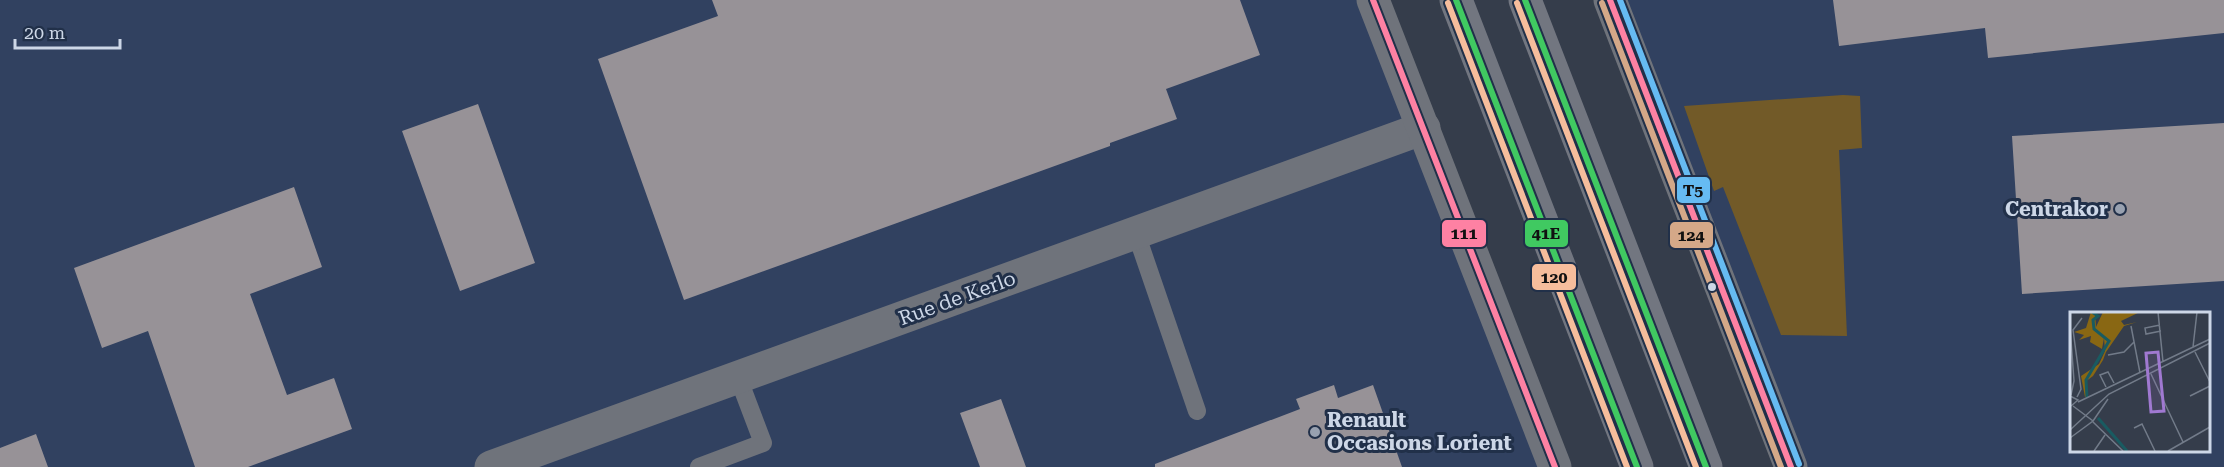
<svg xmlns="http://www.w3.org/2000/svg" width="2224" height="467" viewBox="0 0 2224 467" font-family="'Roboto Serif',serif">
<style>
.built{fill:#314160;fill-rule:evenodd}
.green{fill:#725a28}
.building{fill:#979297}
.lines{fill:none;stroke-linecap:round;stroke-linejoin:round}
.service{stroke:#6f737b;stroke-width:18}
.minor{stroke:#6f737b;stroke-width:33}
.tertiary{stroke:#6f737b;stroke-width:33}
.trunk{stroke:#727680;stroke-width:33}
.bus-1-casing{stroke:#213049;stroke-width:10}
.bus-2-casing{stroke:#213049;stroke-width:10}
.bus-3-casing{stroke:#213049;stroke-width:10}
.bus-4-casing{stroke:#213049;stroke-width:10}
.bus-5-casing{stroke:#213049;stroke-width:10}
.bus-1{stroke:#fe81a3;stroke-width:6}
.bus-2{stroke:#d4a888;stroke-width:6}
.bus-3{stroke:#66bbf2;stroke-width:6}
.bus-4{stroke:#40c961;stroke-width:6}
.bus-5{stroke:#f6bd9c;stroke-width:6}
.poi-dot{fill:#98a1b0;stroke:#213049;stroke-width:2}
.bus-dot{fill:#cdd7e7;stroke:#213049;stroke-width:2}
.labels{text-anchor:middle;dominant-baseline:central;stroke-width:6;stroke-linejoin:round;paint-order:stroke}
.poi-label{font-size:20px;font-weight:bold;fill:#cdd7e7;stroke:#213049;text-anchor:end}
.street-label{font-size:20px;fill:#cdd7e7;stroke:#213049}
.inset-river{fill:none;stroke:#195b61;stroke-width:3}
.inset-road{fill:none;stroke:#727b89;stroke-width:1.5}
.view{fill:#a079d1;fill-opacity:0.15;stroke:#a079d1;stroke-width:3}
.inset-edge{fill:none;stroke:#cdd7e7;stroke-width:3}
.line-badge{stroke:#213049;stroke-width:2}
.pale-badge-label{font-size:16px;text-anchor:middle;font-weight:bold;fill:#111}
</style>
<rect width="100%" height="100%" fill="#353d4b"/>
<path class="built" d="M0 0H1373L1555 467H0Z
M1610 0H2224V467H1791ZM2071 314H2208V450H2071Z"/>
<path class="green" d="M1843 95 1860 96 1862 148 1839 150 1847 336 1781 335 1723 187 1714 191 1684 106Z"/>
<path class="building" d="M712 0H1240L1260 55 1166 89 1177 119 1110 143V146L684 300 598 59 718 16Z
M1833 0H2224V33L1988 58 1985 28 1839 46Z
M478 104 535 263 460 291 402 131Z
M2224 123V281L2022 294 2012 136Z
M294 187 322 267 250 294 287 395 334 378 352 429 248 467H195L148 331 102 348 74 268Z
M1334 385 1338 398 1373 385 1402 467H1155V464L1300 409 1296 399Z
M1001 399 1026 467H980L960 413Z
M36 434 48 467H0V448Z"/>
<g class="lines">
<path class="service" d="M1136 233 1197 411
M699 467 763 443 738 377"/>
<path class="minor" d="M491 467 1424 128"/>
<path class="tertiary" d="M1373 0 1555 467
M1610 0 1791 467"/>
<path class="trunk" d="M1456 0 1637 467
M1525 0 1706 467"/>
<defs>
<path id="bus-1" d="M1373 0 1555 467
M1610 0 1791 467"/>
<path id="bus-2" d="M1602 3 1781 467"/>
<path id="bus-3" d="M1620 0 1799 464"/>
<path id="bus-4" d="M1456 0 1637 467
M1525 0 1706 467"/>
<path id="bus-5" d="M1448 3 1627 467
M1517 3 1696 467"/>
</defs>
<use href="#bus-1" class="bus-1-casing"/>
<use href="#bus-2" class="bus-2-casing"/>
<use href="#bus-3" class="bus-3-casing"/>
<use href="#bus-4" class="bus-4-casing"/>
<use href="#bus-5" class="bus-5-casing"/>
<use href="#bus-1" class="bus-1"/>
<use href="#bus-2" class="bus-2"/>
<use href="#bus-3" class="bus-3"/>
<use href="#bus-4" class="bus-4"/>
<use href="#bus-5" class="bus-5"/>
</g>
<g class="poi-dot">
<circle cx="2120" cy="209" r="6"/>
<circle cx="1315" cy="432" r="6"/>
</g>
<circle class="bus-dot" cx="1712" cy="287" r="5"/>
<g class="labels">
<g class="poi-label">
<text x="2108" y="209">Centrakor</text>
<text x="1327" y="420" text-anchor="start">Renault<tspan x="1327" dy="23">Occasions Lorient</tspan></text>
</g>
<g class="street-label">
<text transform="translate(957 298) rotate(-20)">Rue de Kerlo</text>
</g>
</g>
<g transform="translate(2070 312)">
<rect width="140" height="140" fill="#353d4b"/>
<path d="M21 0H25L26 15 33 0H70L51 9 54 13 67 10 54 14 36 40 33 48 23 64 15 70 18 84 15 85 11 64 29 52 35 39 34 26 32 37 20 30 21 24 9 28 14 23 4 20 16 16Z" fill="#896713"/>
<path class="inset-river" d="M17 85 16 68 39 29 24 17 23 8 28 4 22 0M28 106 57 139"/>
<path class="inset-road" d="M88 0 93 50M90 13 75 16 76 22 91 19M0 14 4 69 1 83M61 14 70 61M123 35 127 0M125 40 140 70M38 43 54 40 64 30M81 62 113 130M36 75 30 63 38 60 44 71M0 84 8 88 1 94M120 84 140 74M7 85 11 77 3 18 12 6M8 90 140 27M23 109 38 87M23 110 53 139M64 116 72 112 85 139M0 118 39 82 140 31M0 126 23 109 3 94M24 139 35 123M98 139 140 115"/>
<path class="view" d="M88 40 94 99 81 100 76 41Z"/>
<rect width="140" height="140" class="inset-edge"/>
</g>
<g class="line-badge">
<rect x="1676" y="176" width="35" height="28" rx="6" fill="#66bbf2"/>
<rect x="1441" y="219" width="46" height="29" rx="6" fill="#fe81a3"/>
<rect x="1524" y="219" width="45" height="29" rx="6" fill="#40c961"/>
<rect x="1669" y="221" width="45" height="28" rx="6" fill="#d4a888"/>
<rect x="1531" y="263" width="46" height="28" rx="6" fill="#f6bd9c"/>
</g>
<g class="pale-badge-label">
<text x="1693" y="196">T5</text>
<text x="1464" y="239">111</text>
<text x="1546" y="239">41E</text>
<text x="1691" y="241">124</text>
<text x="1554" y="283">120</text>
</g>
<path d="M15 39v9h105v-9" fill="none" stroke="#cdd7e7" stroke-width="3"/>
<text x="24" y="39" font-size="18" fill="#cdd7e7" stroke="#213049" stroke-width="4.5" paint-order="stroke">20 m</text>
</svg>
